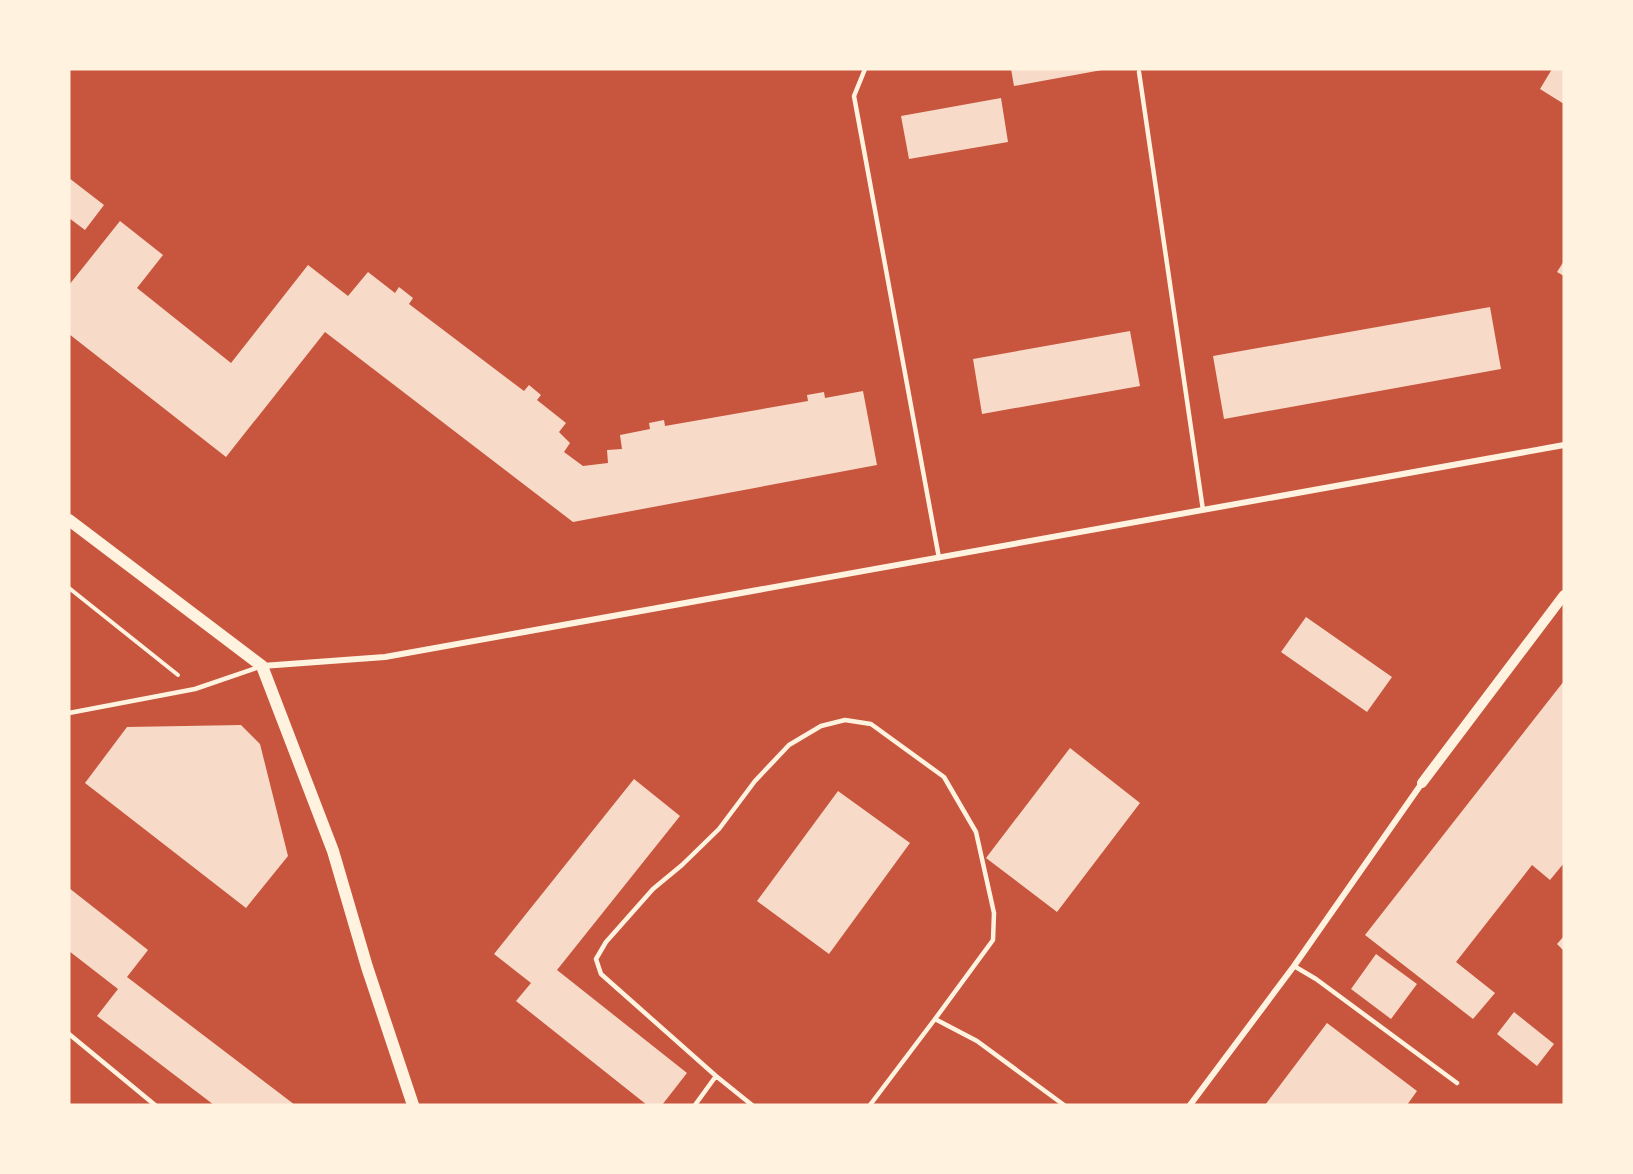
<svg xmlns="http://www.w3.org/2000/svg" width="1633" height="1174" viewBox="0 0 1633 1174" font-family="'Alegreya Sans',sans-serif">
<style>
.building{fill:#f7dbc8}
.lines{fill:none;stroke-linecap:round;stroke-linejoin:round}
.path{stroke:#fff3e0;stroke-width:4}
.service{stroke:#fff3e0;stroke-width:4.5}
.minor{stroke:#fff3e0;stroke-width:6}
.tertiary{stroke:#fff3e0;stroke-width:10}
.secondary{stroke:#fff3e0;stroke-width:12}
</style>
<rect width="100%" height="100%" fill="#c8553d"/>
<path class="building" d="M1011 69H1101L1102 70 1014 86Z
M1552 69H1564V104L1540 89Z
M1001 98 1008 142 909 159 901 116Z
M69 178 104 205 85 230 69 218Z
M120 221 163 255 137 288 231 363 308 265 348 296 368 272 395 293 399 287 413 298 409 304 524 391 529 385 541 395 537 400 566 423 559 432 570 443 564 452 583 466 608 463 607 450 622 449 620 435 650 429 649 423 664 420 665 426 808 401 807 395 824 392 825 398 863 391 877 465 573 522 325 332 226 457 69 334V285Z
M1564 261V276L1557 272Z
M1490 307 1501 369 1224 419 1213 356Z
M1130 331 1140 386 982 414 973 359Z
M1306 617 1392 677 1367 712 1281 652Z
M1564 681V863L1550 880 1532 865 1456 962 1495 993 1473 1019 1365 935Z
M241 725 260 744 288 856 246 908 85 783 127 727Z
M1070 748 1140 803 1057 912 986 858Z
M634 779 680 816 557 970 687 1073 662 1105H647L516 1001 531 983 494 954Z
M838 791 910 843 829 954 757 901Z
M69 888 148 950 127 977 295 1105H214L97 1016 118 989 69 951Z
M1564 936V951L1557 944Z
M1376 954 1417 984 1391 1019 1351 989Z
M1514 1012 1554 1044 1537 1066 1497 1034Z
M1327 1023 1417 1091 1407 1105H1265Z"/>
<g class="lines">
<path class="path" d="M69 588 178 675"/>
<path class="service" d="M865 69 854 96 939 558
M1139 72 1203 510
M69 713 195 689 259 667
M1294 966 1316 979 1457 1083
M69 1034 155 1105
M695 1105 716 1076
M752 1105 716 1076 601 974 596 959 606 942 653 889 682 865 719 829 755 781 789 745 821 726 845 720 871 724 944 777 976 832 994 913 993 940 935 1019
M870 1105 935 1019 977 1041 1064 1105"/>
<path class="minor" d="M262 666 385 657 1564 445
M1190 1105 1294 966 1422 783"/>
<path class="tertiary" d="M1422 783 1564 595"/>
<path class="secondary" d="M69 520 262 666 333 851 367 967 413 1105"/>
</g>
<rect width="1633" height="1174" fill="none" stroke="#fff3e0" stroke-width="141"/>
</svg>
